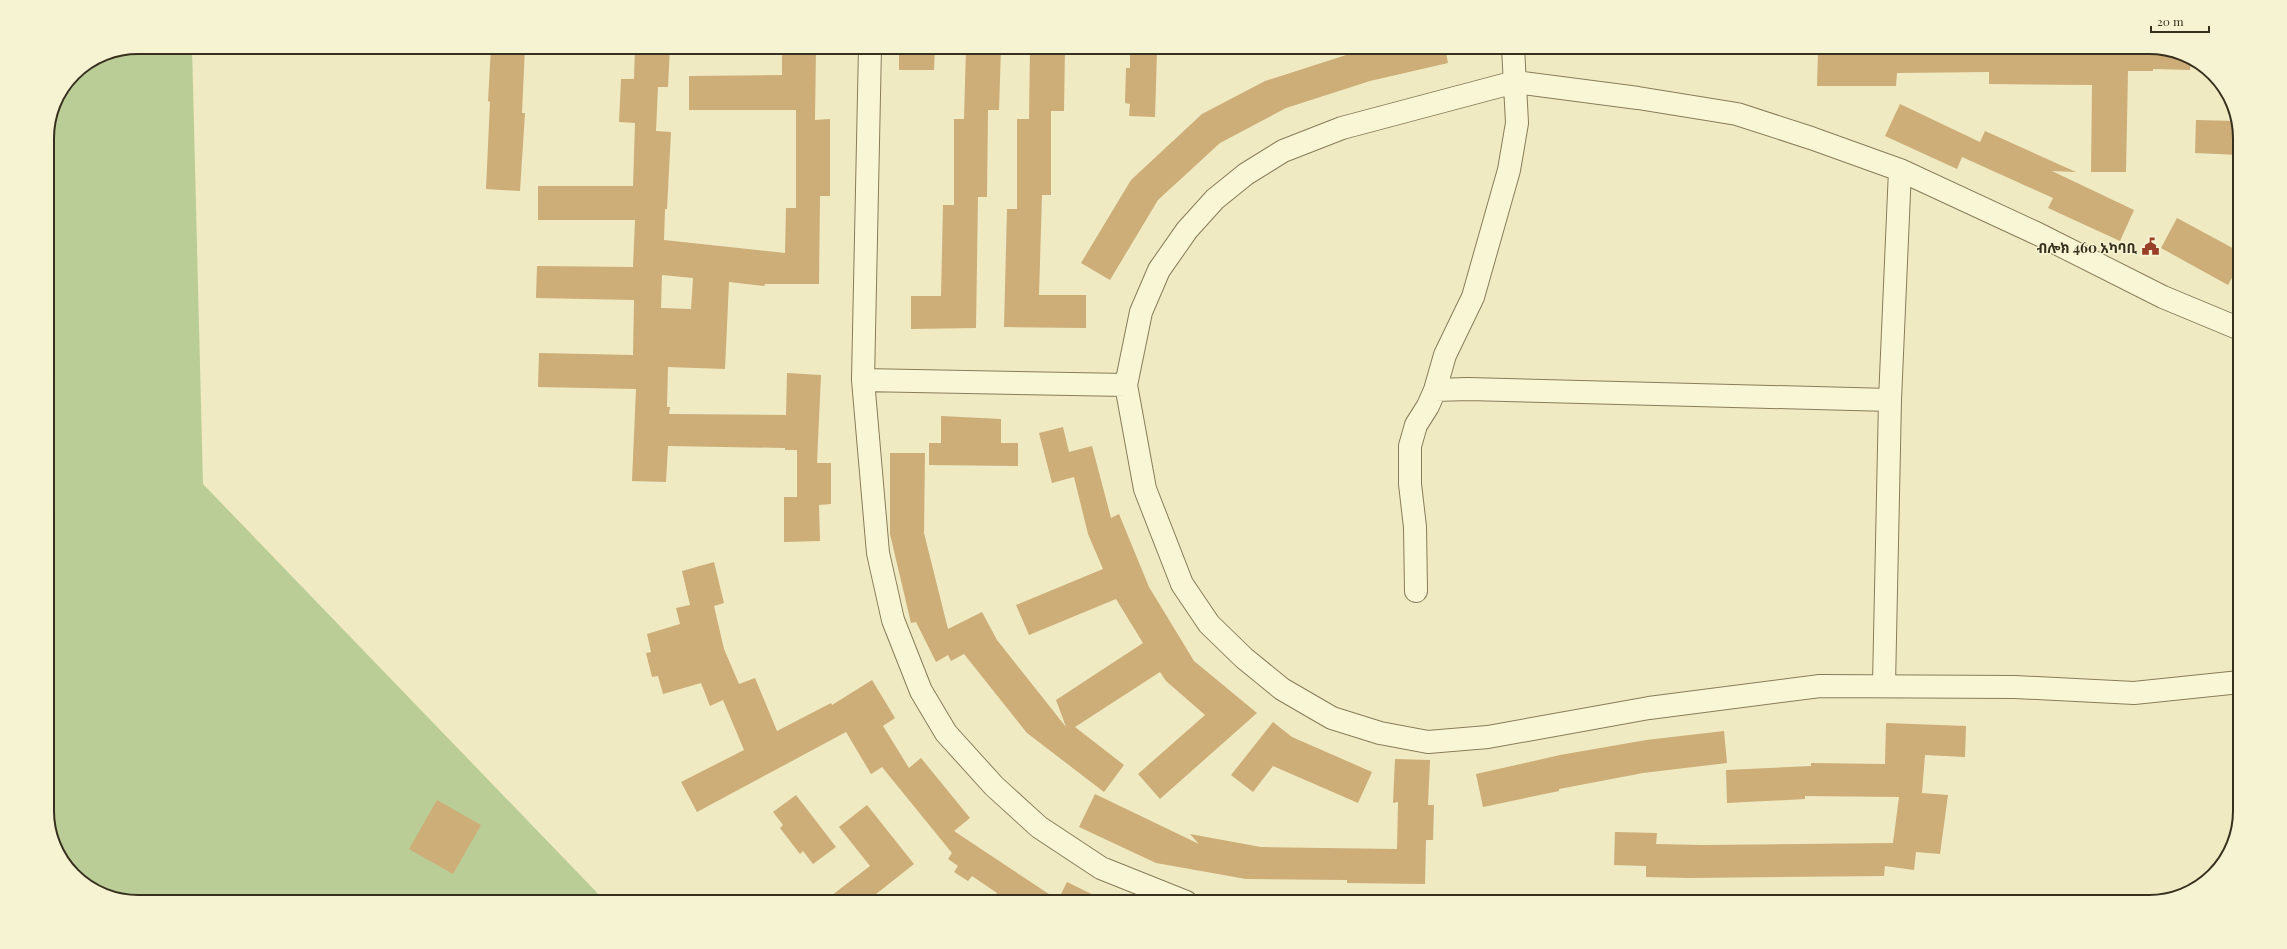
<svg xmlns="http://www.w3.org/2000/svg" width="2287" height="949" viewBox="0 0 2287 949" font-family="'Playfair Display','Noto Sans Ethiopic',serif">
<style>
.green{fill:#bbcd96}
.building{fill:#cdad78;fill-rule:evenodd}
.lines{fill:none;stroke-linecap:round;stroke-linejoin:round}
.street-casing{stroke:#897c59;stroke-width:24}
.street{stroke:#f9f6d6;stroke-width:22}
.labels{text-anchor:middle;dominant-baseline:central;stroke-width:3;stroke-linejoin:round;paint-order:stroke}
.poi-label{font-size:14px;font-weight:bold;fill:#38301e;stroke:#f6f3d2;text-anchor:end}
.rim{fill:none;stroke:#38301e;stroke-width:2}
</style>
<rect width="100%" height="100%" fill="#efeac2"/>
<path class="green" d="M138 47H192L203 484 606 902H138L103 895 66 866 47 817V132L54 103 74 74 103 54Z"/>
<path class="building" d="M491 47H525L522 113H525L520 191 486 189 490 102 488 101Z
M635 47H670L668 87H658L656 131 671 132 667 209H665L664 240 785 253 786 208H796V110H689V76L782 75V47H816L815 120 830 119V196H820L819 284H765L764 286 729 282 725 369 668 367 667 407H670L669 414 786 415 787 373 821 375 817 463H831V504L819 505 820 541 784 542V497H797V450H785V448L668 446 666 482 632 481 636 389 538 387 539 353 633 355 634 300 536 298 537 266 633 267 635 220H538V186H633L635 123 619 122 621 79H634ZM662 275 693 278 691 309 661 308Z
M899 47H935L934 70H899Z
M966 47H1001L999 110H988L987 197H978L976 328 911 329V296H941L943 205H954V119H964Z
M1030 47H1065L1064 111H1051V195H1042L1039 295H1086V328L1004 327 1007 209H1017V119H1029Z
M1371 47H1445L1448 63 1370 81 1286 108 1220 143 1158 200 1110 280 1081 263 1131 180 1202 114 1265 81Z
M1906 47H1986V50L2074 51V47H2149L2184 54 2191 59 2190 70 2153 69V71H2128L2126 172H2091L2092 85 1989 84V72L1897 73 1896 86H1817L1818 52H1906Z
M1130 51 1157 52 1155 117 1129 116 1130 104 1125 103 1126 68H1130Z
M1900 104 1980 142 1985 131 2076 172 2052 171 2134 210 2120 241 2048 208 2053 198 1962 157 1957 169 1885 136Z
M2196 120 2235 121 2240 132V155L2195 153Z
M2177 218 2240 252V263L2228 285 2161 248Z
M941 416 1001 419V443H1018V466L929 465V443H941Z
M1063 427 1069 452 1092 446 1111 518 1119 514 1149 587 1194 661 1257 713 1160 799 1138 774 1205 715 1166 681 1160 672 1075 727 1124 765 1104 792 1027 733 964 654 951 661 948 655 936 662 916 622 911 623 890 534V453H925L924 533 948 629 982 612 997 640 1066 727 1056 700 1143 643 1116 599 1029 635 1016 605 1103 569 1088 534 1074 477 1052 483 1039 433Z
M714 562 724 603 714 606 724 649 739 684 755 678 777 731 831 703 832 705 872 680 895 718 883 726 909 768 921 758 970 818 954 831 1058 900 1067 882 1108 902H991L997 893 972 876 968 881 954 872 958 866 948 859 952 853 882 767 871 774 846 732 697 812 681 782 744 750 723 700 710 706 701 683 663 694 658 676 652 677 646 653 651 652 647 634 680 624 676 608 690 605 682 571Z
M1273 722 1292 737 1372 772 1358 803 1273 766 1253 792 1231 775Z
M1886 723 1966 726 1965 757 1925 755 1922 793 1948 795 1940 854 1916 852 1914 870 1885 866 1884 876 1689 878 1646 877V866L1614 865 1615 832 1657 833 1656 844 1702 845 1893 843 1899 797 1805 796V799L1727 803 1726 770 1811 766V763L1885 764Z
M1724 731 1727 763 1643 773 1559 789V791L1483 807 1476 774 1560 755 1646 740Z
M1395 759 1430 760 1428 805H1434L1433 840H1426L1425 884 1347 883V880L1246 879 1156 863 1079 827 1095 794 1199 844 1190 834 1261 847 1397 849 1398 802 1393 803Z
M796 795 836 847 813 864 803 851 800 854 780 828 783 825 773 812Z
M437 800 481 825 453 874 409 849Z
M867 805 914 864 866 902H823L870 866 839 827Z"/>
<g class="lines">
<defs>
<path id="street" d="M870 47 863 380 878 553 893 620 921 691 946 733 994 786 1039 827 1101 868 1186 902
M2240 329 2163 297 2038 234 1900 170 1811 138 1737 114 1638 98 1515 82 1342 128 1283 151 1246 174 1215 199 1187 230 1159 270 1141 312 1126 385 1145 489 1182 584 1209 624 1244 658 1282 689 1332 718 1380 733 1428 742 1488 737 1649 708 1820 686 2015 687 2134 693 2240 682
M863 380 1126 385
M1435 390 1468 389 1890 400
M1416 591 1415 527 1410 484V446L1416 425 1428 406 1435 390 1445 355 1473 297 1509 170 1517 123 1513 47
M1884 685 1890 400 1900 170"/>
</defs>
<use href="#street" class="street-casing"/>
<use href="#street" class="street"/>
</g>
<defs>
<symbol id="civic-bare" viewBox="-9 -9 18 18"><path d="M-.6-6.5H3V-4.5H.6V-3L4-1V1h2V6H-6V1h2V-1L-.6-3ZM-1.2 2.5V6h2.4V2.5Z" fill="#993f28" stroke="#f6f3d2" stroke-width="2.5" paint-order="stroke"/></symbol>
</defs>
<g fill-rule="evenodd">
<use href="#civic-bare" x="2138" y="234" width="25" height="25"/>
</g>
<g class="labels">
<g class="poi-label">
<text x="2137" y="247">ብሎክ 460 አካባቢ</text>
</g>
</g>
<path d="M0 0H2287V949H0ZM138 54H2149A84 84 0 0 1 2233 138V811A84 84 0 0 1 2149 895H138A84 84 0 0 1 54 811V138A84 84 0 0 1 138 54Z" fill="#f6f3d2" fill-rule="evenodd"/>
<path class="rim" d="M138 54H2149A84 84 0 0 1 2233 138V811A84 84 0 0 1 2149 895H138A84 84 0 0 1 54 811V138A84 84 0 0 1 138 54Z"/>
<path d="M2151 26v6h58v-6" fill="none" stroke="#38301e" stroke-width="2"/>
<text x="2157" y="26" font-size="12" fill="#38301e" stroke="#f6f3d2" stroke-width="3" paint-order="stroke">20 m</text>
</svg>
